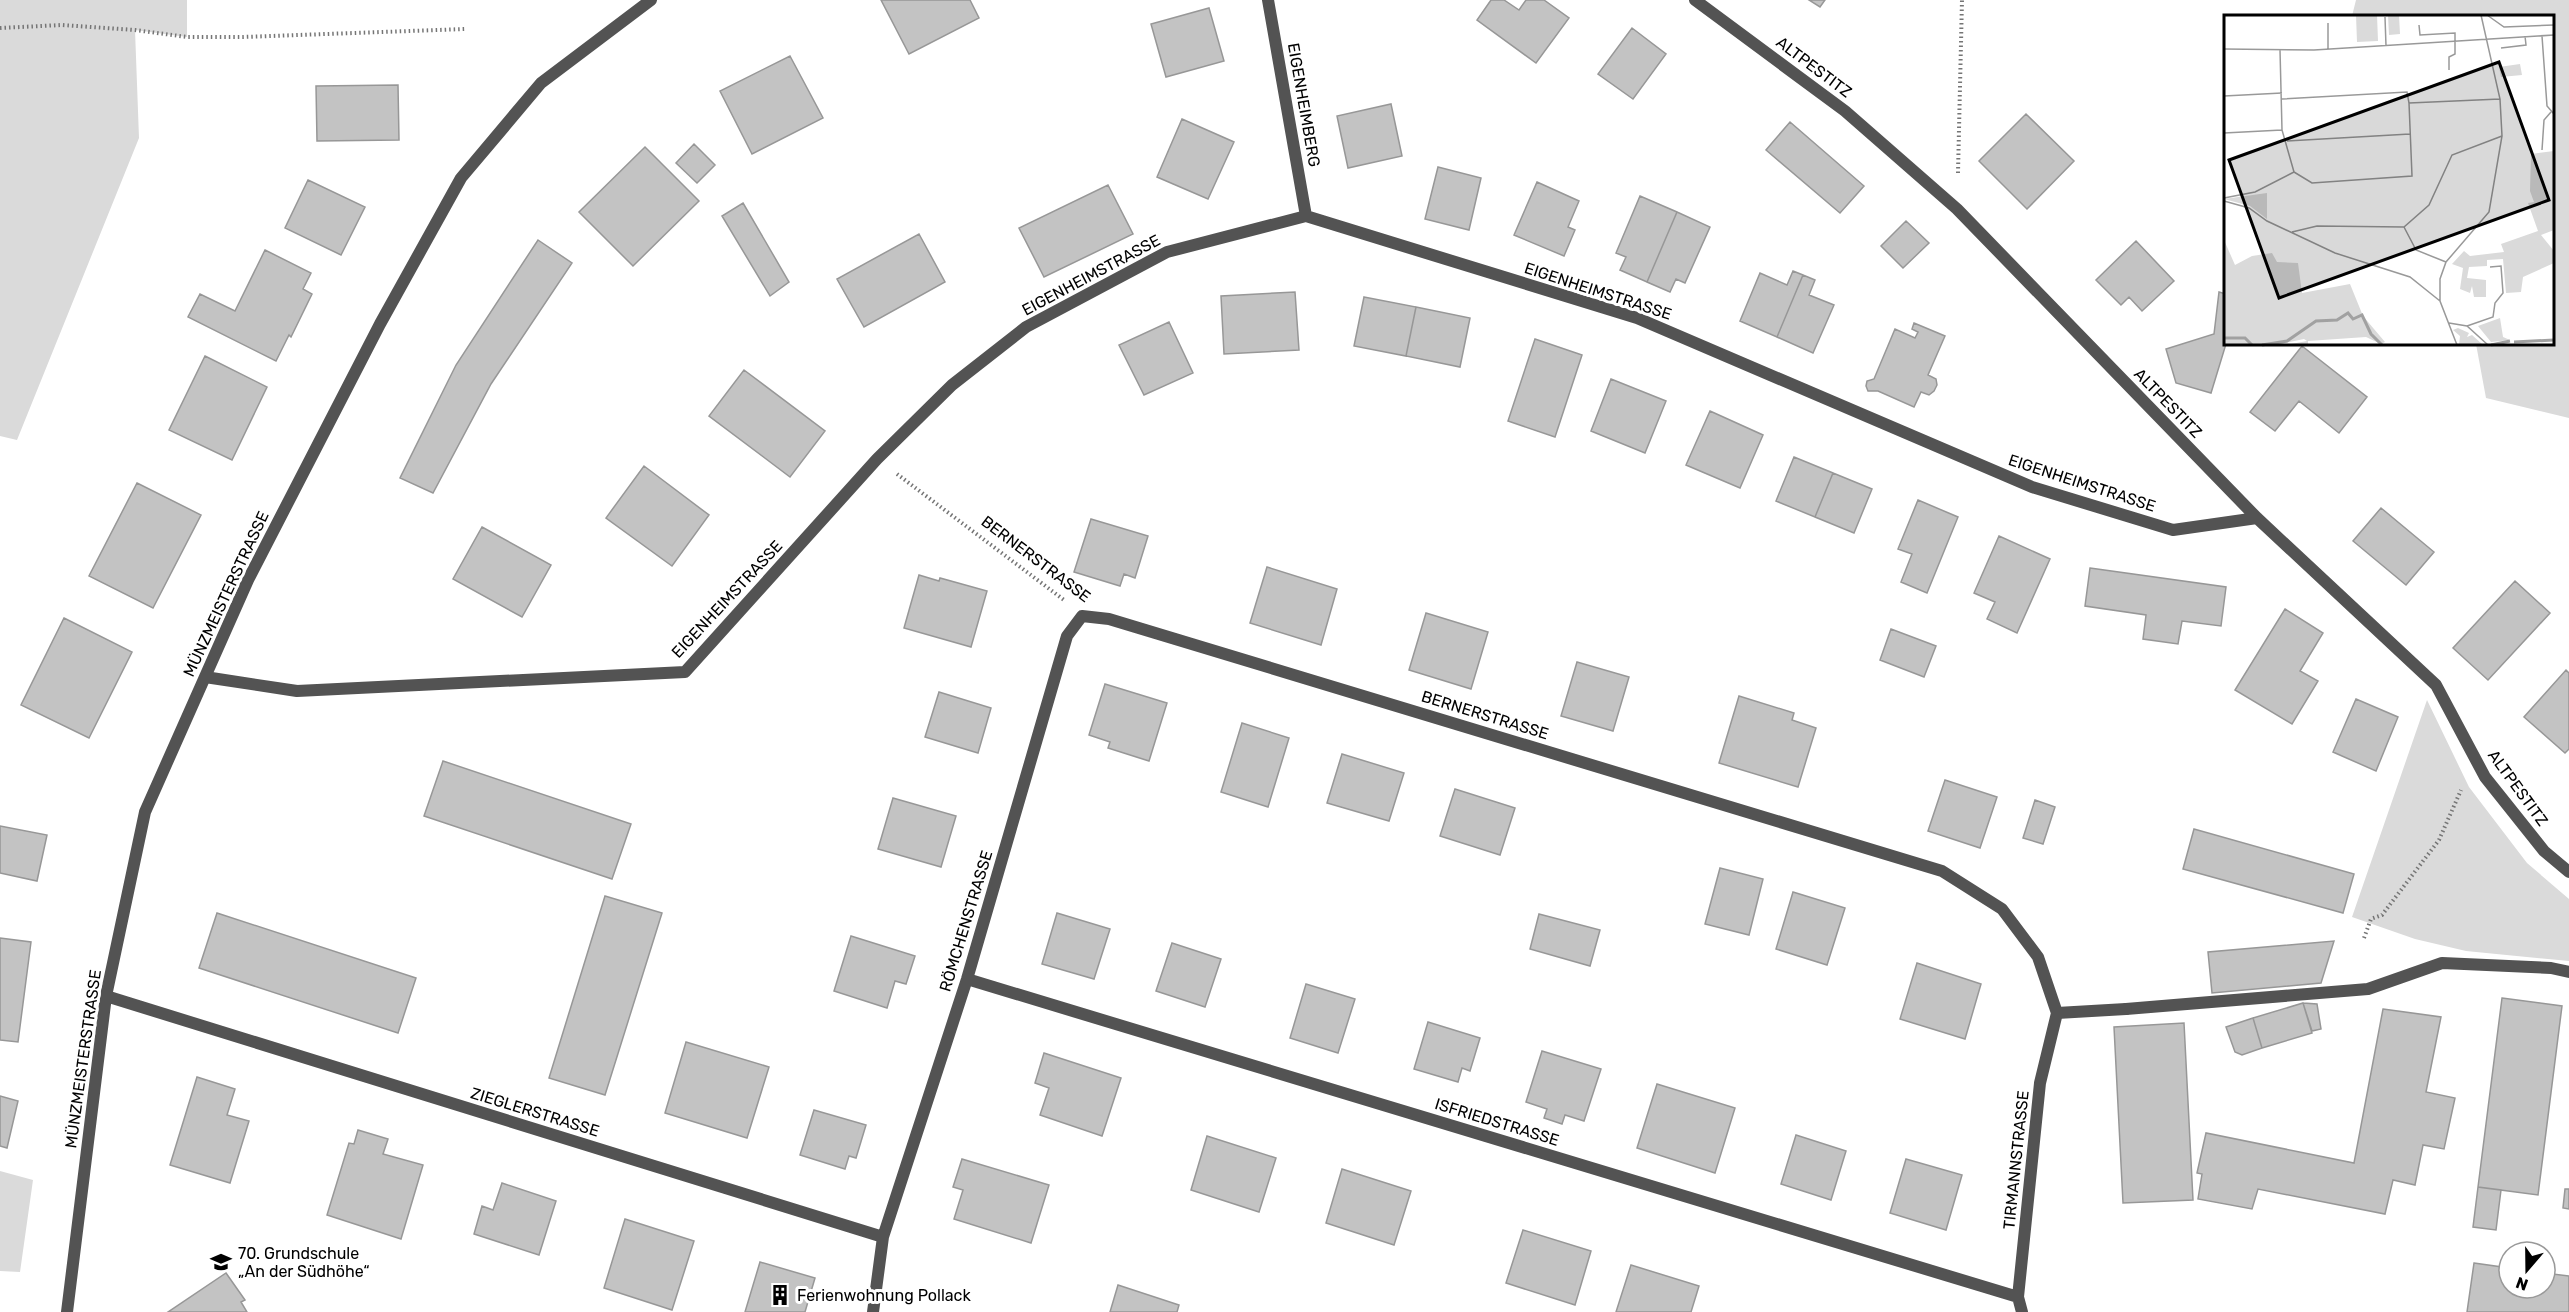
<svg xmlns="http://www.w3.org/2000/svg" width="2569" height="1312" viewBox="0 0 2569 1312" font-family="Rubik,sans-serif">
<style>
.green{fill:#dadada}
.building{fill:#c3c3c3;stroke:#979797;stroke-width:1.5}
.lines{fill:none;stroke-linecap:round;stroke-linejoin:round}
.path{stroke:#757575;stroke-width:4;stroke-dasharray:1.5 3;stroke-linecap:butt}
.service{stroke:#535353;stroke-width:12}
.minor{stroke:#535353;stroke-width:12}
.labels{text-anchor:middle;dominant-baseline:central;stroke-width:6;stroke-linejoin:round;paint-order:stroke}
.street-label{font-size:16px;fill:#000;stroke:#fff}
.poi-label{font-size:16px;fill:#000;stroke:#fff;text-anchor:start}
.inset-river{fill:none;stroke:#a1a1a1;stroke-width:3}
.inset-road{fill:none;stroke:#999;stroke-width:1.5}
.view{fill:#000;fill-opacity:0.15;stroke:#000;stroke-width:3}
.inset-edge{fill:none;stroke:#000;stroke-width:3}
</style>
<rect width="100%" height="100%" fill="#fff"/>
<path class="green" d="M0 0H187V37L135 30 139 138 17 440 0 436Z
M2356 0H2569V418L2486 398 2476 344H2552V16H2352Z
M2427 700 2469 787 2527 863 2569 899V961L2466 951 2415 939 2352 917Z
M0 1171 33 1180 20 1272 0 1271Z"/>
<path class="building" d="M881 0H970L979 18 909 54Z
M1491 0H1504L1519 10 1526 0H1544L1569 18 1536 63 1477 20Z
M1809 0H1825L1820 7Z
M1209 8 1224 61 1166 77 1151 24Z
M1632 28 1666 54 1633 99 1598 74Z
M790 56 823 118 752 154 720 91Z
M398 85 399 140 317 141 316 86Z
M1391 104 1402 156 1348 168 1337 116Z
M2026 114 2074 161 2027 209 1979 161Z
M1182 119 1234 142 1208 199 1157 177Z
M1790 122 1864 186 1840 213 1766 150Z
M694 144 715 165 697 183 676 163Z
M645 147 699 201 633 266 579 212Z
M1438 167 1481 178 1469 230 1425 219Z
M308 180 365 207 341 255 285 228Z
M1537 182 1579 201 1568 227 1575 230 1564 256 1514 235Z
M1108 185 1133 234 1044 277 1019 228Z
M1640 196 1677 212 1647 282 1620 270 1626 257 1616 253Z
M743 203 789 282 770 296 722 216Z
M1677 212 1710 227 1685 283 1676 279 1670 292 1647 282Z
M1906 221 1929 243 1903 268 1881 246Z
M919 234 945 282 864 327 837 279Z
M538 240 572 263 491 384 433 493 400 478 456 365Z
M2136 241 2174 281 2142 311 2129 297 2121 305 2096 280Z
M265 250 311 273 303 289 312 294 291 337 289 335 276 361 188 317 200 294 235 311Z
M1793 271 1803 275 1777 337 1740 321 1760 273 1787 285Z
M1803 275 1815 280 1809 295 1834 305 1813 353 1777 337Z
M1295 292 1299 350 1224 354 1221 296Z
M2219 292 2226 294V344L2211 393 2176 383 2166 349 2214 334Z
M1364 297 1416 307 1406 356 1354 346Z
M1416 307 1470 318 1460 367 1406 356Z
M1169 322 1193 373 1144 395 1119 345Z
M1914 323 1945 336 1928 375 1936 379 1937 385 1934 391 1929 395 1921 392 1914 407 1878 391H1868L1866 386 1867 381 1874 379 1895 329 1915 338 1918 332 1912 329Z
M1535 339 1582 355 1555 437 1508 421Z
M2302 346 2367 397 2339 433 2299 401 2275 431 2250 412Z
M205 356 267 387 232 460 169 430Z
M744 370 825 431 790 477 709 416Z
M1611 379 1666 401 1645 453 1591 431Z
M1710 411 1763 435 1740 488 1686 465Z
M1794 457 1833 473 1815 517 1776 501Z
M644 466 709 515 672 566 606 518Z
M1833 473 1872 489 1854 533 1815 517Z
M137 483 201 515 153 608 89 576Z
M1918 500 1958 517 1927 593 1901 582 1912 554 1898 549Z
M2381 508 2434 552 2406 585 2353 541Z
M1091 519 1148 536 1135 578 1124 574 1120 586 1074 572Z
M482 527 551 565 522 617 453 579Z
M1999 536 2050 559 2017 633 1987 619 1995 602 1974 593Z
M1267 567 1337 589 1321 645 1250 623Z
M2090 568 2226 587 2221 626 2182 621 2178 644 2143 639 2146 615 2085 606Z
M919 575 939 581 940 578 987 591 971 647 904 628Z
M2515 581 2550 613 2488 680 2453 648Z
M2285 609 2323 633 2300 671 2318 681 2292 724 2235 690Z
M1426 613 1488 632 1471 689 1409 670Z
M64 618 132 652 89 738 21 705Z
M1891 629 1936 646 1924 677 1880 660Z
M1577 662 1629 677 1613 731 1561 716Z
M2566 670 2569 673V749L2565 753 2524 717Z
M1105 684 1167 703 1149 761 1108 748 1110 742 1089 735Z
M939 692 991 708 978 753 925 737Z
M1739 696 1794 713 1792 720 1816 728 1798 787 1719 763Z
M2356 699 2398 717 2376 771 2333 752Z
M1242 723 1289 738 1268 807 1221 792Z
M1342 754 1404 773 1389 821 1327 803Z
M443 761 631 824 612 879 424 816Z
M1945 780 1997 797 1980 848 1928 831Z
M1455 789 1515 808 1500 855 1440 836Z
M893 798 956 816 941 867 878 849Z
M2035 800 2055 807 2043 844 2023 838Z
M0 826 47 835 37 881 0 873Z
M2194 829 2354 874 2343 913 2183 869Z
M1720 868 1763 879 1749 935 1705 924Z
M1793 892 1845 908 1827 965 1776 949Z
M605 896 662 913 605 1095 549 1078Z
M217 913 416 978 398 1033 199 968Z
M1057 913 1110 929 1094 979 1042 964Z
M1539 914 1600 930 1590 966 1530 949Z
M851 936 915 956 906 984 895 981 887 1008 834 991Z
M0 938 31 942 18 1042 0 1040Z
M2334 941 2321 983 2212 993 2208 952Z
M1172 943 1221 959 1205 1007 1156 991Z
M1917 963 1981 984 1965 1039 1900 1019Z
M1306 984 1355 999 1338 1053 1290 1038Z
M2502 998 2562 1006 2538 1195 2478 1187Z
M2303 1003 2312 1033 2262 1048 2253 1018Z
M2303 1003 2317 1004 2321 1029 2312 1031Z
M2383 1009 2441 1017 2426 1092 2455 1098 2444 1149 2423 1145 2415 1185 2393 1180 2385 1214 2258 1189 2252 1209 2198 1199 2202 1174 2197 1173 2206 1133 2354 1163Z
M2253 1018 2262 1048 2242 1055 2235 1052 2226 1027Z
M1428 1022 1480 1038 1470 1071 1462 1068 1458 1082 1414 1069Z
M2184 1023 2193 1200 2123 1203 2114 1027Z
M686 1042 769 1067 747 1138 665 1113Z
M1542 1051 1601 1069 1584 1121 1565 1115 1562 1124 1544 1118 1547 1109 1526 1102Z
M1044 1053 1121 1078 1102 1136 1040 1115 1049 1088 1035 1083Z
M197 1077 235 1089 227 1115 249 1121 230 1183 170 1165Z
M1657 1084 1735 1108 1715 1173 1637 1148Z
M0 1096 18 1101 7 1148 0 1146Z
M814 1110 866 1125 856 1158 849 1156 845 1169 800 1155Z
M358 1130 388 1139 383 1154 423 1165 401 1239 327 1215 349 1143 354 1144Z
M1796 1135 1846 1151 1831 1200 1781 1184Z
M1207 1136 1276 1158 1259 1212 1191 1190Z
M962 1159 1049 1185 1031 1243 954 1219 963 1190 953 1187Z
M1906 1159 1962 1175 1946 1230 1890 1213Z
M1342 1169 1411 1191 1394 1245 1326 1223Z
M502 1183 556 1201 539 1255 474 1234 482 1206 493 1210Z
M2478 1187 2501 1190 2496 1230 2473 1227Z
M2565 1189H2569V1209L2563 1208Z
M625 1219 694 1241 672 1310 604 1288Z
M1523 1230 1591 1251 1575 1305 1506 1283Z
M760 1262 815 1278 805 1312H745Z
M2474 1263 2509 1268V1288H2545V1273L2569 1276V1312H2467Z
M1631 1265 1699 1286 1691 1312H1616Z
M226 1273 245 1300 241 1302 247 1312H168Z
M1118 1285 1179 1305 1177 1312H1110Z"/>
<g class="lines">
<path class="path" d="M0 28 62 25 135 30 187 37H243L465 29
M1958 173 1962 0
M897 474 1064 600
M2364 938 2371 919 2382 915 2439 840 2461 790"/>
<path class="service" d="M2126 1009 2368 989 2442 963 2551 968 2569 972"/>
<path class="minor" d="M1268 0 1306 216
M1695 0 1845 111 1957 209 2257 518 2436 685 2485 777 2544 851 2569 872
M205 677 297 691 685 672 877 459 952 385 1026 327 1167 252 1306 216 1637 318 2032 487 2173 530 2257 518
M967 979 2018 1297
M106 996 883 1237
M2057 1013 2126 1009
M67 1312 106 996 145 812 248 580 380 324 461 178 541 83 651 0
M873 1312 883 1237 967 979 1067 636 1082 616 1109 619 1942 871 2002 909 2038 957 2057 1013
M2022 1312 2018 1297 2040 1083 2057 1013"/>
</g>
<defs>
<symbol id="school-bare" viewBox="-9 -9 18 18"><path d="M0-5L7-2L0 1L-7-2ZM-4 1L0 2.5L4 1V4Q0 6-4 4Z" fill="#000" stroke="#fff" stroke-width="2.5" paint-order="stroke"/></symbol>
<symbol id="building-bare" viewBox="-9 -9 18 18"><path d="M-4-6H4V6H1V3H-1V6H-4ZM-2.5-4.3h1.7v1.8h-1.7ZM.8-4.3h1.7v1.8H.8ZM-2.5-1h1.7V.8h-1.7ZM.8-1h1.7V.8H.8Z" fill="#000" stroke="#fff" stroke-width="2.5" paint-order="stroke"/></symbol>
</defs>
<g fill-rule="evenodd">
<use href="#school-bare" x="206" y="1247" width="30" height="30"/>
<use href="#building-bare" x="765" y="1280" width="30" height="30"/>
</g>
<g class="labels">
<g class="street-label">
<text transform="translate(1814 67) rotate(37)">ALTPESTITZ</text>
<text transform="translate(1304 105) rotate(80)">EIGENHEIMBERG</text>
<text transform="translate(1091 275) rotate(-28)">EIGENHEIMSTRASSE</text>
<text transform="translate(1598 291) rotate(18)">EIGENHEIMSTRASSE</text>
<text transform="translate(2168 403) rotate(46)">ALTPESTITZ</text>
<text transform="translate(2082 483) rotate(18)">EIGENHEIMSTRASSE</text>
<text transform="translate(1036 559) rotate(37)">BERNERSTRASSE</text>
<text transform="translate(226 594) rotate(-65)">MÜNZMEISTERSTRASSE</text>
<text transform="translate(727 599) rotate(-47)">EIGENHEIMSTRASSE</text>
<text transform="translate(1485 715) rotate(17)">BERNERSTRASSE</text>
<text transform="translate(2518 788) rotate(54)">ALTPESTITZ</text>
<text transform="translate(966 921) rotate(-73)">RÖMCHENSTRASSE</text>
<text transform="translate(83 1059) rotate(-82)">MÜNZMEISTERSTRASSE</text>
<text transform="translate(535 1112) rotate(17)">ZIEGLERSTRASSE</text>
<text transform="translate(1497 1122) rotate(17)">ISFRIEDSTRASSE</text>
<text transform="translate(2016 1160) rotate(-84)">TIRMANNSTRASSE</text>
</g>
<g class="poi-label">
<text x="238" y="1253">70. Grundschule<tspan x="238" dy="18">„An der Südhöhe“</tspan></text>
<text x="797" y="1295">Ferienwohnung Pollack</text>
</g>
</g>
<g transform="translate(2224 15)">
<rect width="330" height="330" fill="#fff"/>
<path d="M132 0H153L154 26 133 27ZM164 0H175L176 19 165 20ZM296 49 298 60 277 62 275 52ZM330 136V215L317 220 330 236V248L299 262 297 277 282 278 279 244 263 245V251L245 252 243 263 262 265V282H250L248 271 246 278 236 274 239 253 228 249 240 236 246 241 280 237 277 229 314 216 304 188 310 187 306 176 307 139ZM43 178V204L26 191 0 184ZM0 225 11 250 28 241 48 238 53 247 74 248 78 278 126 269 139 301 161 327 157 329 142 322 84 326V330H62L83 326 80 324 52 330H0ZM276 303 279 322 286 325 267 327 254 311ZM234 313 245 318 243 322 248 320 258 329 235 330 236 321 229 315Z" fill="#dadada"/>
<path class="inset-river" d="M0 323H21L28 330M290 327 330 325M38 330 63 326 92 306 113 305 124 298 129 304 138 300 147 319 158 330M267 330 286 326"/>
<path class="inset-road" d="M263 0 280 12 330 10M161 2 162 31M104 8V34M195 10 196 20 231 18V39L225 42V55M318 21 323 91 330 99M277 33 302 30 301 21M0 34 90 35 330 20M56 35 58 115 70 157M0 81 58 78M58 84 183 77 185 88 188 161 88 168 70 157M185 88 276 84M0 118 58 115M63 126 186 119M318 135 320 105 327 97M0 183 31 177 70 157M0 186 25 193 43 206 111 238 186 262 216 286M180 212 192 235 222 247M68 217 93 211 180 212 205 190 228 140 278 121M225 308 243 311 264 330M243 311 269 302 271 288 279 278 277 251 266 252M233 330 216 286V264L222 247 265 197 278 121 276 84 257 0"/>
<path class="view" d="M275 47 325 185 55 283 5 145Z"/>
<rect width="330" height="330" class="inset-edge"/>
</g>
<g transform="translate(2527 1270) rotate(200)"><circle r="28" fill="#ffffff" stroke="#999999" stroke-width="1.5"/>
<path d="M0-4.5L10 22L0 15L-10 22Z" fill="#000000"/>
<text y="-9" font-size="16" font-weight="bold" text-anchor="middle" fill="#000000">N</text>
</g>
</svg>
